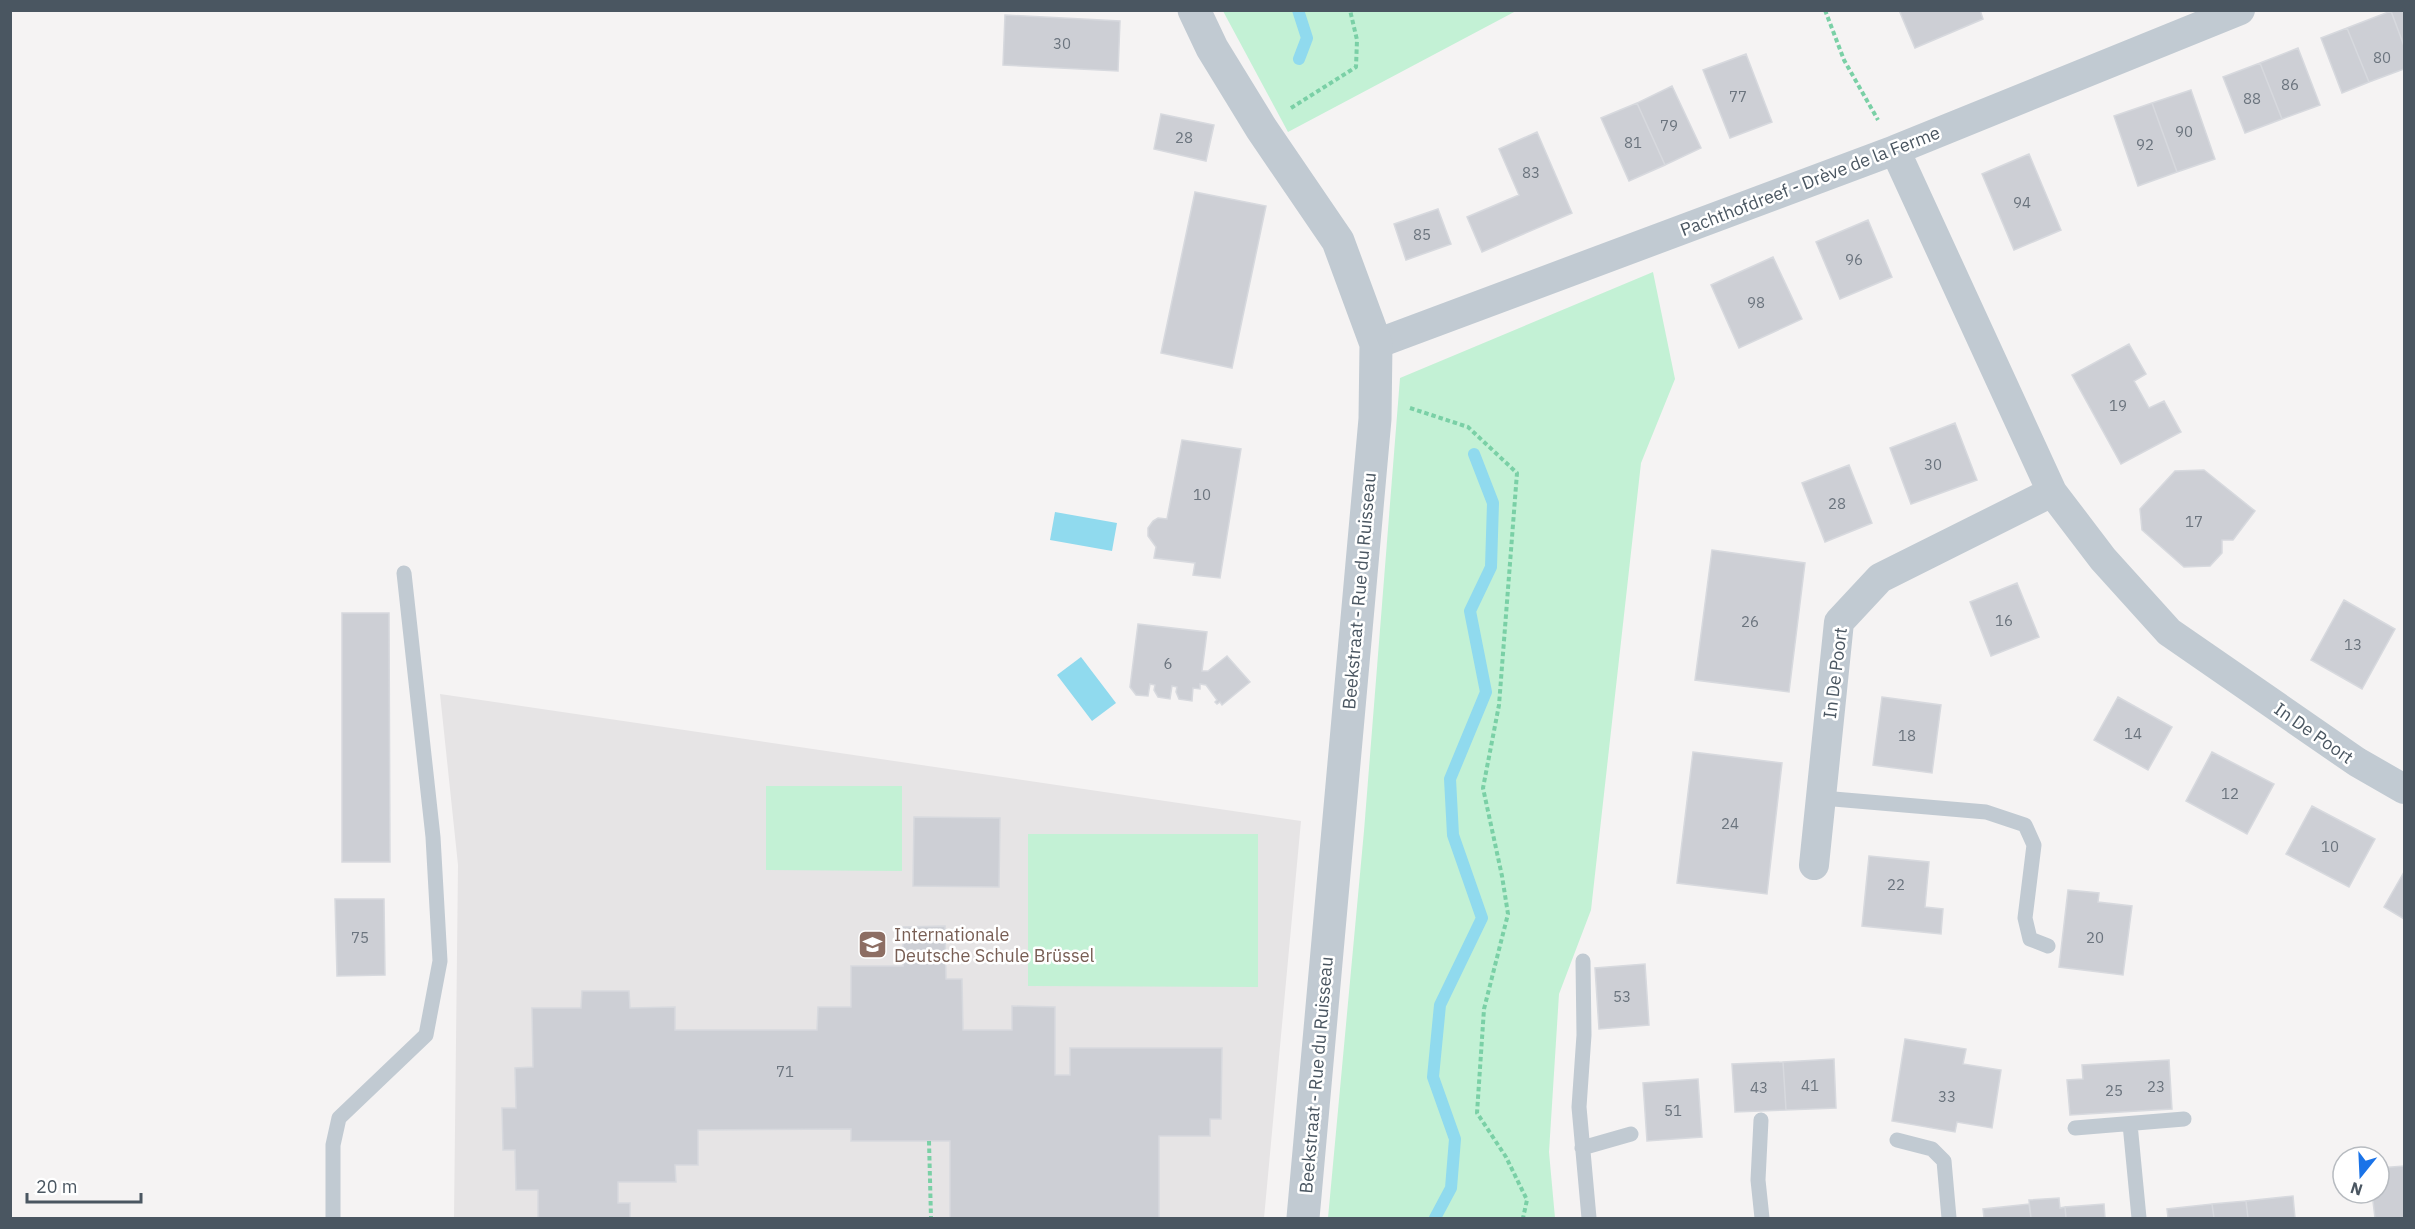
<svg xmlns="http://www.w3.org/2000/svg" width="2415" height="1229" viewBox="0 0 2415 1229" font-family="'IBM Plex Sans',sans-serif">
<style>
.education{fill:#e6e4e5}
.green{fill:#c3f1d5}
.water{fill:#90daee}
.lines{fill:none;stroke-linecap:round;stroke-linejoin:round}
.stream{stroke:#90daee;stroke-width:12}
.building{fill:#cdcfd5;stroke:#d7d9de;stroke-width:1.5}
.path{stroke:#7ad0a6;stroke-width:4;stroke-dasharray:4.5 3;stroke-linecap:butt}
.service{stroke:#c1cad2;stroke-width:15}
.minor{stroke:#c1cad2;stroke-width:30}
.tertiary{stroke:#c1cad2;stroke-width:33}
.labels{text-anchor:middle;dominant-baseline:central;stroke-width:5;stroke-linejoin:round;paint-order:stroke}
.number-label{font-size:15px;fill:#6b747e}
.street-label{font-size:18px;fill:#4a5661;stroke:#fff}
.education-label{font-size:18px;fill:#785e54;stroke:#fff;text-anchor:start}
</style>
<rect width="100%" height="100%" fill="#f5f3f3"/>
<path class="education" d="M440 694 1301 821 1264 1218H454L458 865Z"/>
<path class="green" d="M1223 11H1516L1288 132Z
M1653 272 1675 379 1641 463 1591 910 1559 994 1549 1152 1555 1218H1328L1364 831 1400 378Z
M766 786H902V871L766 870Z
M1028 834H1258V987L1028 986Z"/>
<path class="water" d="M1055 512 1117 523 1112 551 1050 540Z
M1081 657 1116 703 1092 721 1057 675Z"/>
<g class="lines">
<path class="stream" d="M1298 10 1307 38 1299 59
M1435 1218 1451 1188 1455 1139 1433 1077 1440 1005 1482 918 1453 835 1450 779 1486 692 1470 611 1491 567 1493 503 1474 454"/>
</g>
<path class="building" d="M1899 10H1980L1983 19 1915 48Z
M2404 10V46L2391 11Z
M2391 11 2404 46V69L2369 82 2347 28Z
M1005 15 1120 21 1118 71 1003 65Z
M2347 28 2369 82 2342 93 2321 38Z
M2298 48 2320 105 2282 119 2260 63Z
M1746 54 1772 122 1730 138 1703 70Z
M2260 63 2282 119 2245 133 2223 77Z
M1672 86 1701 148 1665 165 1637 103Z
M2191 90 2215 159 2177 172 2152 103Z
M1637 103 1665 165 1629 181 1601 118Z
M2152 103 2177 172 2138 186 2114 116Z
M1161 114 1214 125 1206 161 1154 149Z
M1537 132 1572 213 1482 252 1467 217 1519 195 1499 149Z
M2029 154 2061 230 2014 250 1982 174Z
M1195 192 1266 206 1232 368 1161 353Z
M1438 209 1451 244 1406 260 1394 224Z
M1868 220 1892 277 1840 299 1816 242Z
M1773 257 1802 319 1739 348 1711 285Z
M2129 344 2146 374 2134 381 2149 408 2164 401 2181 432 2121 464 2072 375Z
M1955 423 1977 480 1911 504 1890 448Z
M1182 440 1241 449 1220 578 1193 575 1195 563 1154 558 1156 547 1148 536V528L1153 521 1158 518 1167 519Z
M1849 465 1872 523 1825 542 1802 483Z
M2204 470 2255 511 2233 540H2222V553L2210 566 2184 567 2142 530 2140 509 2175 471Z
M1712 550 1805 563 1789 692 1695 680Z
M2017 583 2039 637 1991 656 1970 602Z
M2344 600 2395 629 2362 689 2311 660Z
M342 613H389L390 862H342Z
M1138 624 1207 632 1202 671H1208L1227 656 1250 682 1222 705 1220 702 1217 704 1215 702 1217 700 1206 685 1200 684V689L1193 688 1192 701 1179 699 1176 692 1177 687 1172 686 1170 699 1158 697 1154 690 1155 685 1150 684 1148 696 1136 695 1130 687Z
M1882 697 1941 705 1932 773 1873 765Z
M2118 697 2172 727 2148 770 2094 740Z
M1693 752 1782 763 1767 894 1677 883Z
M2212 752 2274 784 2247 834 2186 801Z
M2312 806 2375 839 2349 887 2286 854Z
M914 817 1000 818 999 887 913 886Z
M1869 856 1929 862 1925 907 1943 909 1941 934 1862 926Z
M2404 872V919L2384 907Z
M2068 890 2099 893 2098 902 2132 906 2123 975 2059 967Z
M335 899H384L385 975 337 976Z
M945 926 946 979H962L963 1030H1012V1006L1055 1007V1075H1070V1048H1222L1221 1119H1210V1136H1159V1218H950V1141H851V1129L698 1130V1165H675L676 1182H618V1203H630V1218H538V1190H516L515 1150H503L502 1108H516L515 1068 533 1067 532 1008H581L582 991H629L630 1008 675 1007V1030H817L818 1007H851V966H903V927Z
M1645 964 1649 1025 1599 1029 1595 968Z
M1905 1039 1966 1049 1963 1064 2001 1070 1992 1128 1957 1122 1955 1132 1892 1121Z
M1834 1059 1836 1108 1786 1110 1783 1062Z
M2169 1060 2172 1109 2070 1115 2067 1080 2083 1079 2082 1065Z
M1783 1062 1786 1110 1735 1112 1732 1064Z
M1698 1079 1702 1137 1647 1141 1643 1083Z
M2404 1166V1218H2375L2372 1193H2379V1168Z
M2293 1196 2295 1218H2248L2246 1201Z
M2059 1198 2060 1208 2065 1207 2066 1218H2031L2029 1200Z
M2246 1201 2248 1218H2214L2212 1204Z
M2029 1204 2031 1218H1984L1983 1209Z
M2104 1204 2105 1218H2066L2065 1207Z
M2212 1204 2214 1218H2168L2167 1209Z"/>
<g class="lines">
<path class="path" d="M1825 10 1844 60 1878 120
M1291 108 1356 67 1357 40 1350 10
M1410 408 1468 427 1517 473 1499 705 1483 788 1502 876 1508 914 1484 1009 1477 1113 1506 1157 1527 1200 1523 1218
M929 1141 931 1218"/>
<path class="service" d="M1822 798 1986 812 2025 825 2034 845 2025 918 2030 939 2048 946
M1583 961 1584 1035 1579 1107 1589 1218
M1761 1120 1758 1180 1762 1218
M2130 1124 2139 1218
M2075 1128 2184 1119
M1897 1140 1932 1149 1944 1161 1949 1218
M1582 1148 1631 1134
M333 1218V1145L339 1118 426 1035 440 961 433 837 404 573"/>
<path class="minor" d="M1895 150 2052 492 2103 559 2169 632 2357 762 2404 789
M1376 344 1895 150 2240 10
M1814 865 1839 622 1880 578 2052 492"/>
<path class="tertiary" d="M1194 10 1212 48 1261 128 1338 241 1376 344 1375 419 1303 1218"/>
</g>
<defs>
<symbol id="school-square" viewBox="-11 -11 22 22"><rect x="-9" y="-9" width="18" height="18" rx="4" fill="#8d6e63" stroke="#fff"/><path d="M0-5L7-2L0 1L-7-2ZM-4 1L0 2.5L4 1V4Q0 6-4 4Z" fill="#fff"/></symbol>
</defs>
<g fill-rule="evenodd">
<use href="#school-square" x="856" y="928" width="33" height="33"/>
</g>
<g class="labels">
<g class="number-label">
<text x="1062" y="43">30</text>
<text x="2382" y="57">80</text>
<text x="2290" y="84">86</text>
<text x="1738" y="96">77</text>
<text x="2252" y="98">88</text>
<text x="1669" y="125">79</text>
<text x="2184" y="131">90</text>
<text x="1184" y="137">28</text>
<text x="1633" y="142">81</text>
<text x="2145" y="144">92</text>
<text x="1531" y="172">83</text>
<text x="2022" y="202">94</text>
<text x="1422" y="234">85</text>
<text x="1854" y="259">96</text>
<text x="1756" y="302">98</text>
<text x="2118" y="405">19</text>
<text x="1933" y="464">30</text>
<text x="1202" y="494">10</text>
<text x="1837" y="503">28</text>
<text x="2194" y="521">17</text>
<text x="2004" y="620">16</text>
<text x="1750" y="621">26</text>
<text x="2353" y="644">13</text>
<text x="1168" y="663">6</text>
<text x="2133" y="733">14</text>
<text x="1907" y="735">18</text>
<text x="2230" y="793">12</text>
<text x="1730" y="823">24</text>
<text x="2330" y="846">10</text>
<text x="1896" y="884">22</text>
<text x="360" y="937">75</text>
<text x="2095" y="937">20</text>
<text x="1622" y="996">53</text>
<text x="785" y="1071">71</text>
<text x="1810" y="1085">41</text>
<text x="2156" y="1086">23</text>
<text x="1759" y="1087">43</text>
<text x="2114" y="1090">25</text>
<text x="1947" y="1096">33</text>
<text x="1673" y="1110">51</text>
</g>
<g class="street-label">
<text transform="translate(1810 181) rotate(-21)">Pachthofdreef - Drève de la Ferme</text>
<text transform="translate(1359 591) rotate(-85)">Beekstraat - Rue du Ruisseau</text>
<text transform="translate(1835 673) rotate(-83)">In De Poort</text>
<text transform="translate(2314 733) rotate(35)">In De Poort</text>
<text transform="translate(1316 1075) rotate(-85)">Beekstraat - Rue du Ruisseau</text>
</g>
<g class="education-label">
<text x="894" y="934">Internationale<tspan x="894" dy="21">Deutsche Schule Brüssel</tspan></text>
</g>
</g>
<rect width="2415" height="1229" fill="none" stroke="#4a5661" stroke-width="24"/>
<g transform="translate(2361 1175) rotate(198)"><circle r="28" fill="#ffffff" stroke="#b7bbc0" stroke-width="1.5"/>
<path d="M0-4.5L10 22L0 15L-10 22Z" fill="#1a73e8"/>
<text y="-9" font-size="16" font-weight="bold" text-anchor="middle" fill="#4a5661">N</text>
</g>
<path d="M27 1193v9h114v-9" fill="none" stroke="#4a5661" stroke-width="3"/>
<text x="36" y="1193" font-size="18" fill="#4a5661" stroke="#ffffff" stroke-width="4.5" paint-order="stroke">20 m</text>
</svg>
